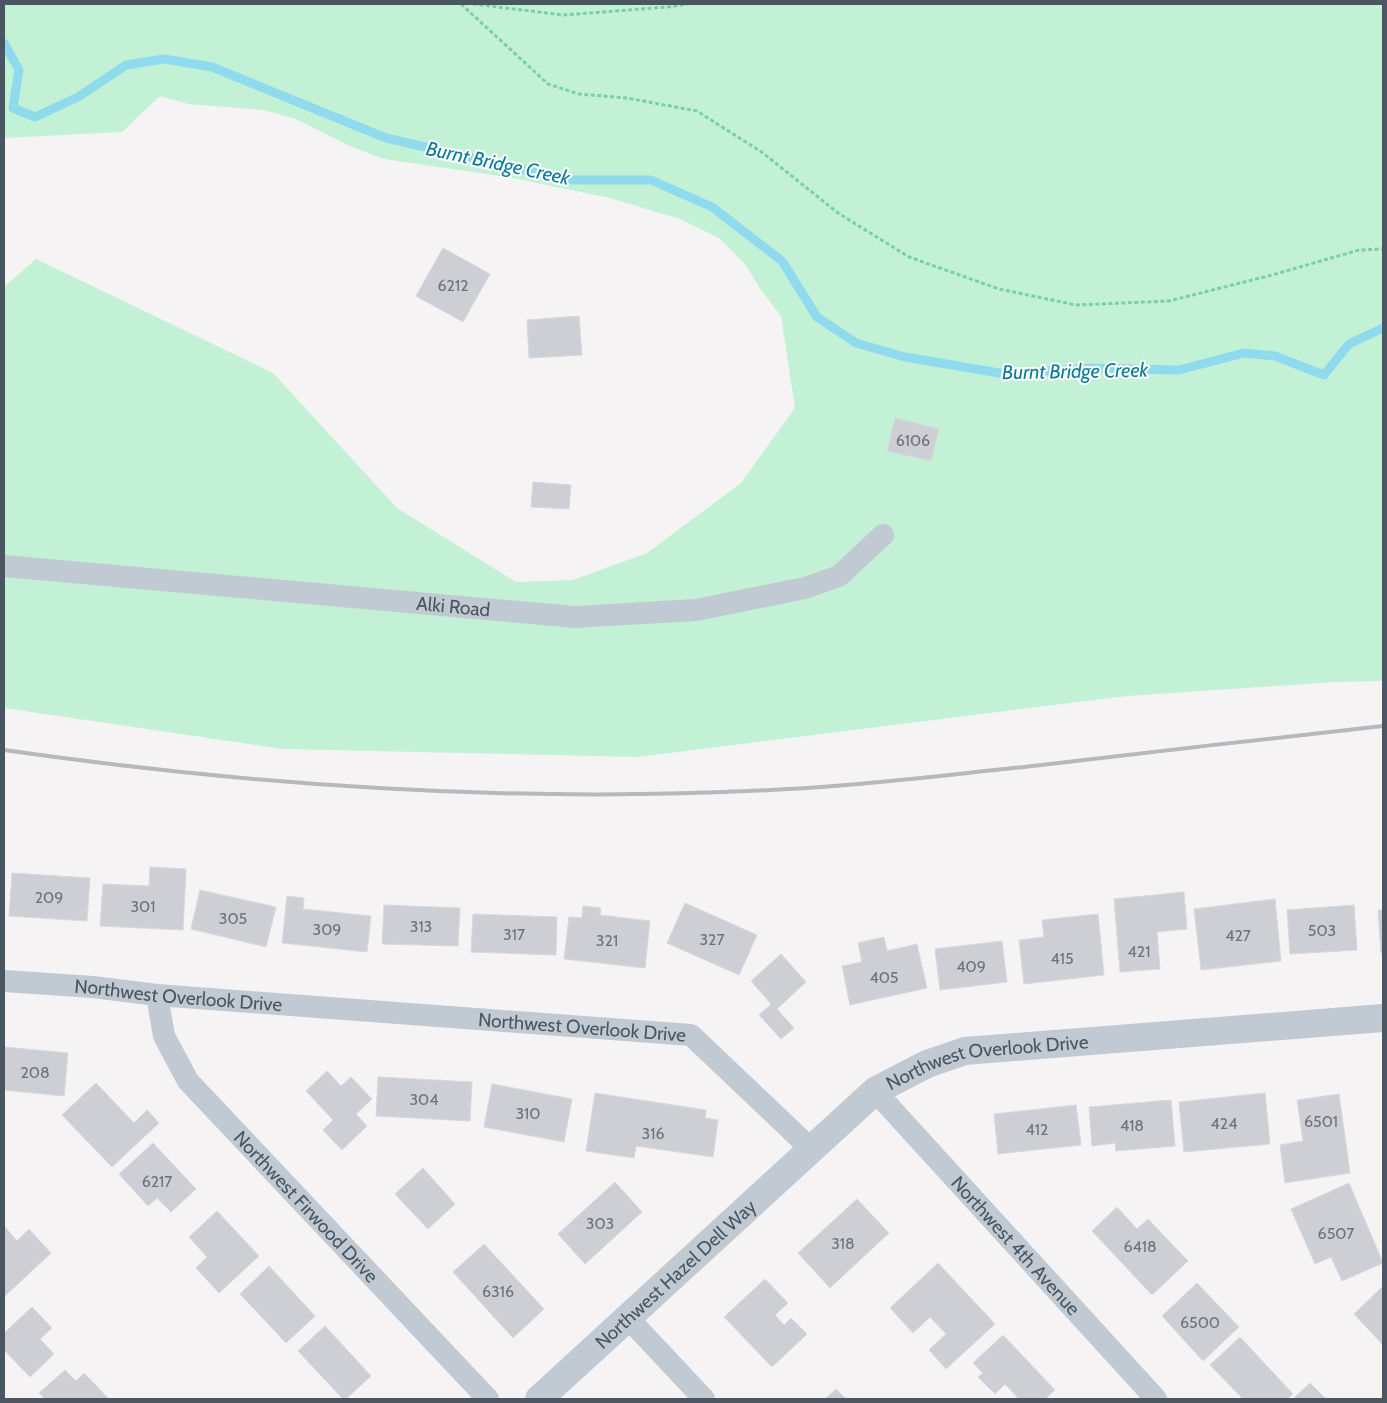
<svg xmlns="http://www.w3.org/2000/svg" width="1387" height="1403" viewBox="0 0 1387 1403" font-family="Cabin,sans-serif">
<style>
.green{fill:#c3f1d5}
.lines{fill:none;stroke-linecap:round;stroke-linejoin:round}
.stream{stroke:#90daee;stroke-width:9}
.building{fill:#cdcfd5;stroke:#d7d9de}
.path{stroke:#7ad0a6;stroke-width:3;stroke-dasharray:4 2.5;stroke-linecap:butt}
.minor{stroke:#c1cad2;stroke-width:22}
.tertiary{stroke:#c1cad2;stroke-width:28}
.rail{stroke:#b5b8bd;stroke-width:4}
.labels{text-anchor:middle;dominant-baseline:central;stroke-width:4;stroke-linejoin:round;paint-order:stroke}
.number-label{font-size:16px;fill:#6b747e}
.street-label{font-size:19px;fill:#4a5661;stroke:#fff}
.water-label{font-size:20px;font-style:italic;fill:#0c7c9b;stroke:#fff}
</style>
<rect width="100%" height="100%" fill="#f5f3f3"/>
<path class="green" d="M4 4H1383V681L1335 682 1127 696 638 757 283 749 4 708V287L36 259 273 373 397 508 516 582 573 580 647 553 741 483 795 408 781 316 761 290 745 264 719 238 680 219 610 198 513 178 384 159 352 147 296 119 264 110 188 104 160 96 122 132 4 138Z"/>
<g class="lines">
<path class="stream" d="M4 43 19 70 13 108 35 117 78 97 126 65 164 59 212 67 386 138 568 180H651L712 207 782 261 817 317 856 343 905 357 1005 374 1092 368 1179 370 1244 353 1275 356 1324 375 1349 344 1383 328"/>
</g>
<path class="building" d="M443 248 490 274 463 322 416 296Z
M579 316 582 355 529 358 527 320Z
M895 418 939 429 931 461 887 451Z
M533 482 571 485 569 509 531 507Z
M150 867 186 869 183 930 100 926 103 884 149 886Z
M12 873 90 878 87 921 9 916Z
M200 890 276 907 266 947 191 929Z
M1184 892 1187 929 1157 932 1160 969 1120 972 1114 899Z
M287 896 304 898 303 909 371 916 367 952 282 943Z
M1275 899 1281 961 1201 970 1194 909Z
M685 903 757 935 739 975 667 943Z
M384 905 460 908 458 946 382 944Z
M1354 905 1357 950 1290 954 1287 910Z
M583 906 601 908 600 915 650 921 645 968 564 959 569 917 582 918Z
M1378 910H1383V953H1381Z
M473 914 557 917 556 955 471 952Z
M1098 914 1104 975 1024 984 1019 940 1044 937 1042 920Z
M884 937 887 951 917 944 927 988 850 1005 842 966 862 962 858 943Z
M1002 941 1007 982 940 990 935 949Z
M781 954 806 982 777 1009 794 1028 781 1039 759 1015 771 1004 751 981Z
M4 1047 68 1053 64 1096 4 1090Z
M327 1071 341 1086 351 1077 372 1099 356 1114 367 1126 342 1150 323 1130 333 1120 306 1091Z
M378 1077 472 1082 470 1121 376 1116Z
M96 1083 134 1123 147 1110 159 1123 112 1167 62 1115Z
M492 1084 572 1099 564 1142 484 1127Z
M595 1093 706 1110 705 1118 718 1120 713 1157 636 1146 634 1158 586 1151Z
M1265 1093 1270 1144 1184 1152 1179 1102Z
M1339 1094 1350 1173 1285 1183 1280 1145 1303 1141 1297 1100Z
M1171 1100 1175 1146 1116 1151 1115 1143 1092 1146 1089 1107Z
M1076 1105 1081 1145 998 1154 994 1114Z
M153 1143 196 1189 171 1212 157 1198 148 1206 119 1174Z
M423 1168 455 1204 428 1229 395 1194Z
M615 1182 642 1212 585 1264 558 1234Z
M1349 1183 1383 1263 1342 1281 1331 1257 1315 1264 1291 1209Z
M857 1199 889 1233 830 1288 798 1253Z
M1117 1207 1137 1229 1148 1219 1188 1261 1152 1295 1092 1231Z
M217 1211 259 1256 219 1293 196 1268 207 1257 189 1237Z
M5 1227 17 1241 29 1229 51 1253 4 1297V1228Z
M484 1244 544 1309 513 1338 453 1272Z
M938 1263 995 1324 946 1369 929 1350 946 1334 930 1317 913 1333 890 1308Z
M269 1266 315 1316 286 1343 240 1294Z
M765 1279 788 1303 775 1315 784 1325 791 1318 807 1334 772 1367 724 1317Z
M1197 1283 1239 1327 1203 1361 1162 1316Z
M1383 1286V1345L1354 1314Z
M32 1307 52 1328 40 1339 54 1354 30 1377 4 1350V1333Z
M325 1326 371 1376 346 1399H343L298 1351Z
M1003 1335 1055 1390 1045 1399H1019L1005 1384 995 1394 978 1377 983 1373 973 1363Z
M1240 1337 1293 1394 1287 1399H1243L1210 1365Z
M65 1370 76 1381 84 1373 109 1399H45L39 1393Z
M1310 1383 1326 1399H1293Z
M836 1389 846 1399H825Z"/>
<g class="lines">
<path class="path" d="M461 4 548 84 579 94 627 98 697 111 763 153 838 213 909 257 999 289 1076 305 1169 301 1272 275 1359 250 1383 249
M473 4 563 15 668 7 688 4"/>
<g class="minor">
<path id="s1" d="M4 566 575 617 696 610 805 588 839 576 883 535"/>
<path id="s2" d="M4 981 93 987 157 995 691 1035 811 1149"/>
<path id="s3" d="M157 995 164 1036 188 1081 488 1399"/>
<path id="s4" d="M875 1091 1156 1399"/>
<path d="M628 1318 704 1399"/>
</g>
<path class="tertiary" id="s5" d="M539 1399 875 1091 927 1064 965 1051 1383 1018"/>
<path class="rail" d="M4 750C263 787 526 804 788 789 867 785 945 775 1024 767 1144 753 1263 739 1383 726"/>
</g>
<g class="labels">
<g class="number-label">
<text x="453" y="285">6212</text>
<text x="913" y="440">6106</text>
<text x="49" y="897">209</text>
<text x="143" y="906">301</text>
<text x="233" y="918">305</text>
<text x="421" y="926">313</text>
<text x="327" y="929">309</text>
<text x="1322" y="930">503</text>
<text x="514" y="934">317</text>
<text x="1238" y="935">427</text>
<text x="712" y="939">327</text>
<text x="607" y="940">321</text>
<text x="1139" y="951">421</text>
<text x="1062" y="958">415</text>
<text x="971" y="966">409</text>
<text x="884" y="977">405</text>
<text x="35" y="1072">208</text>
<text x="424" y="1099">304</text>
<text x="528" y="1113">310</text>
<text x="1321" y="1121">6501</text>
<text x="1224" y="1123">424</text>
<text x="1132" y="1125">418</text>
<text x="1037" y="1129">412</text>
<text x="653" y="1133">316</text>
<text x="157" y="1181">6217</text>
<text x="600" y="1223">303</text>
<text x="1336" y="1233">6507</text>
<text x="843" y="1243">318</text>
<text x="1140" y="1246">6418</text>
<text x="498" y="1291">6316</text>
<text x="1200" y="1322">6500</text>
</g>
<g class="street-label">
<text stroke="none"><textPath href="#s1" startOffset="451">Alki Road</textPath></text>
<text stroke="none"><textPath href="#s2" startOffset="175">Northwest Overlook Drive</textPath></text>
<text stroke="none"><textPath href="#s2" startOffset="580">Northwest Overlook Drive</textPath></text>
<text stroke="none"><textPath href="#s5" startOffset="574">Northwest Overlook Drive</textPath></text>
<text stroke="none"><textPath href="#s3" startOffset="265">Northwest Firwood Drive</textPath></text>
<text stroke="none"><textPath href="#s4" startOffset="209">Northwest 4th Avenue</textPath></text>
<text stroke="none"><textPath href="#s5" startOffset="185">Northwest Hazel Dell Way</textPath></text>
</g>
<g class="water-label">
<text transform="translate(498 163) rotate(12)">Burnt Bridge Creek</text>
<text transform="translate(1075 371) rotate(-1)">Burnt Bridge Creek</text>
</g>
</g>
<rect width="1387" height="1403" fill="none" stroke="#4a5661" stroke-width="10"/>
</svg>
